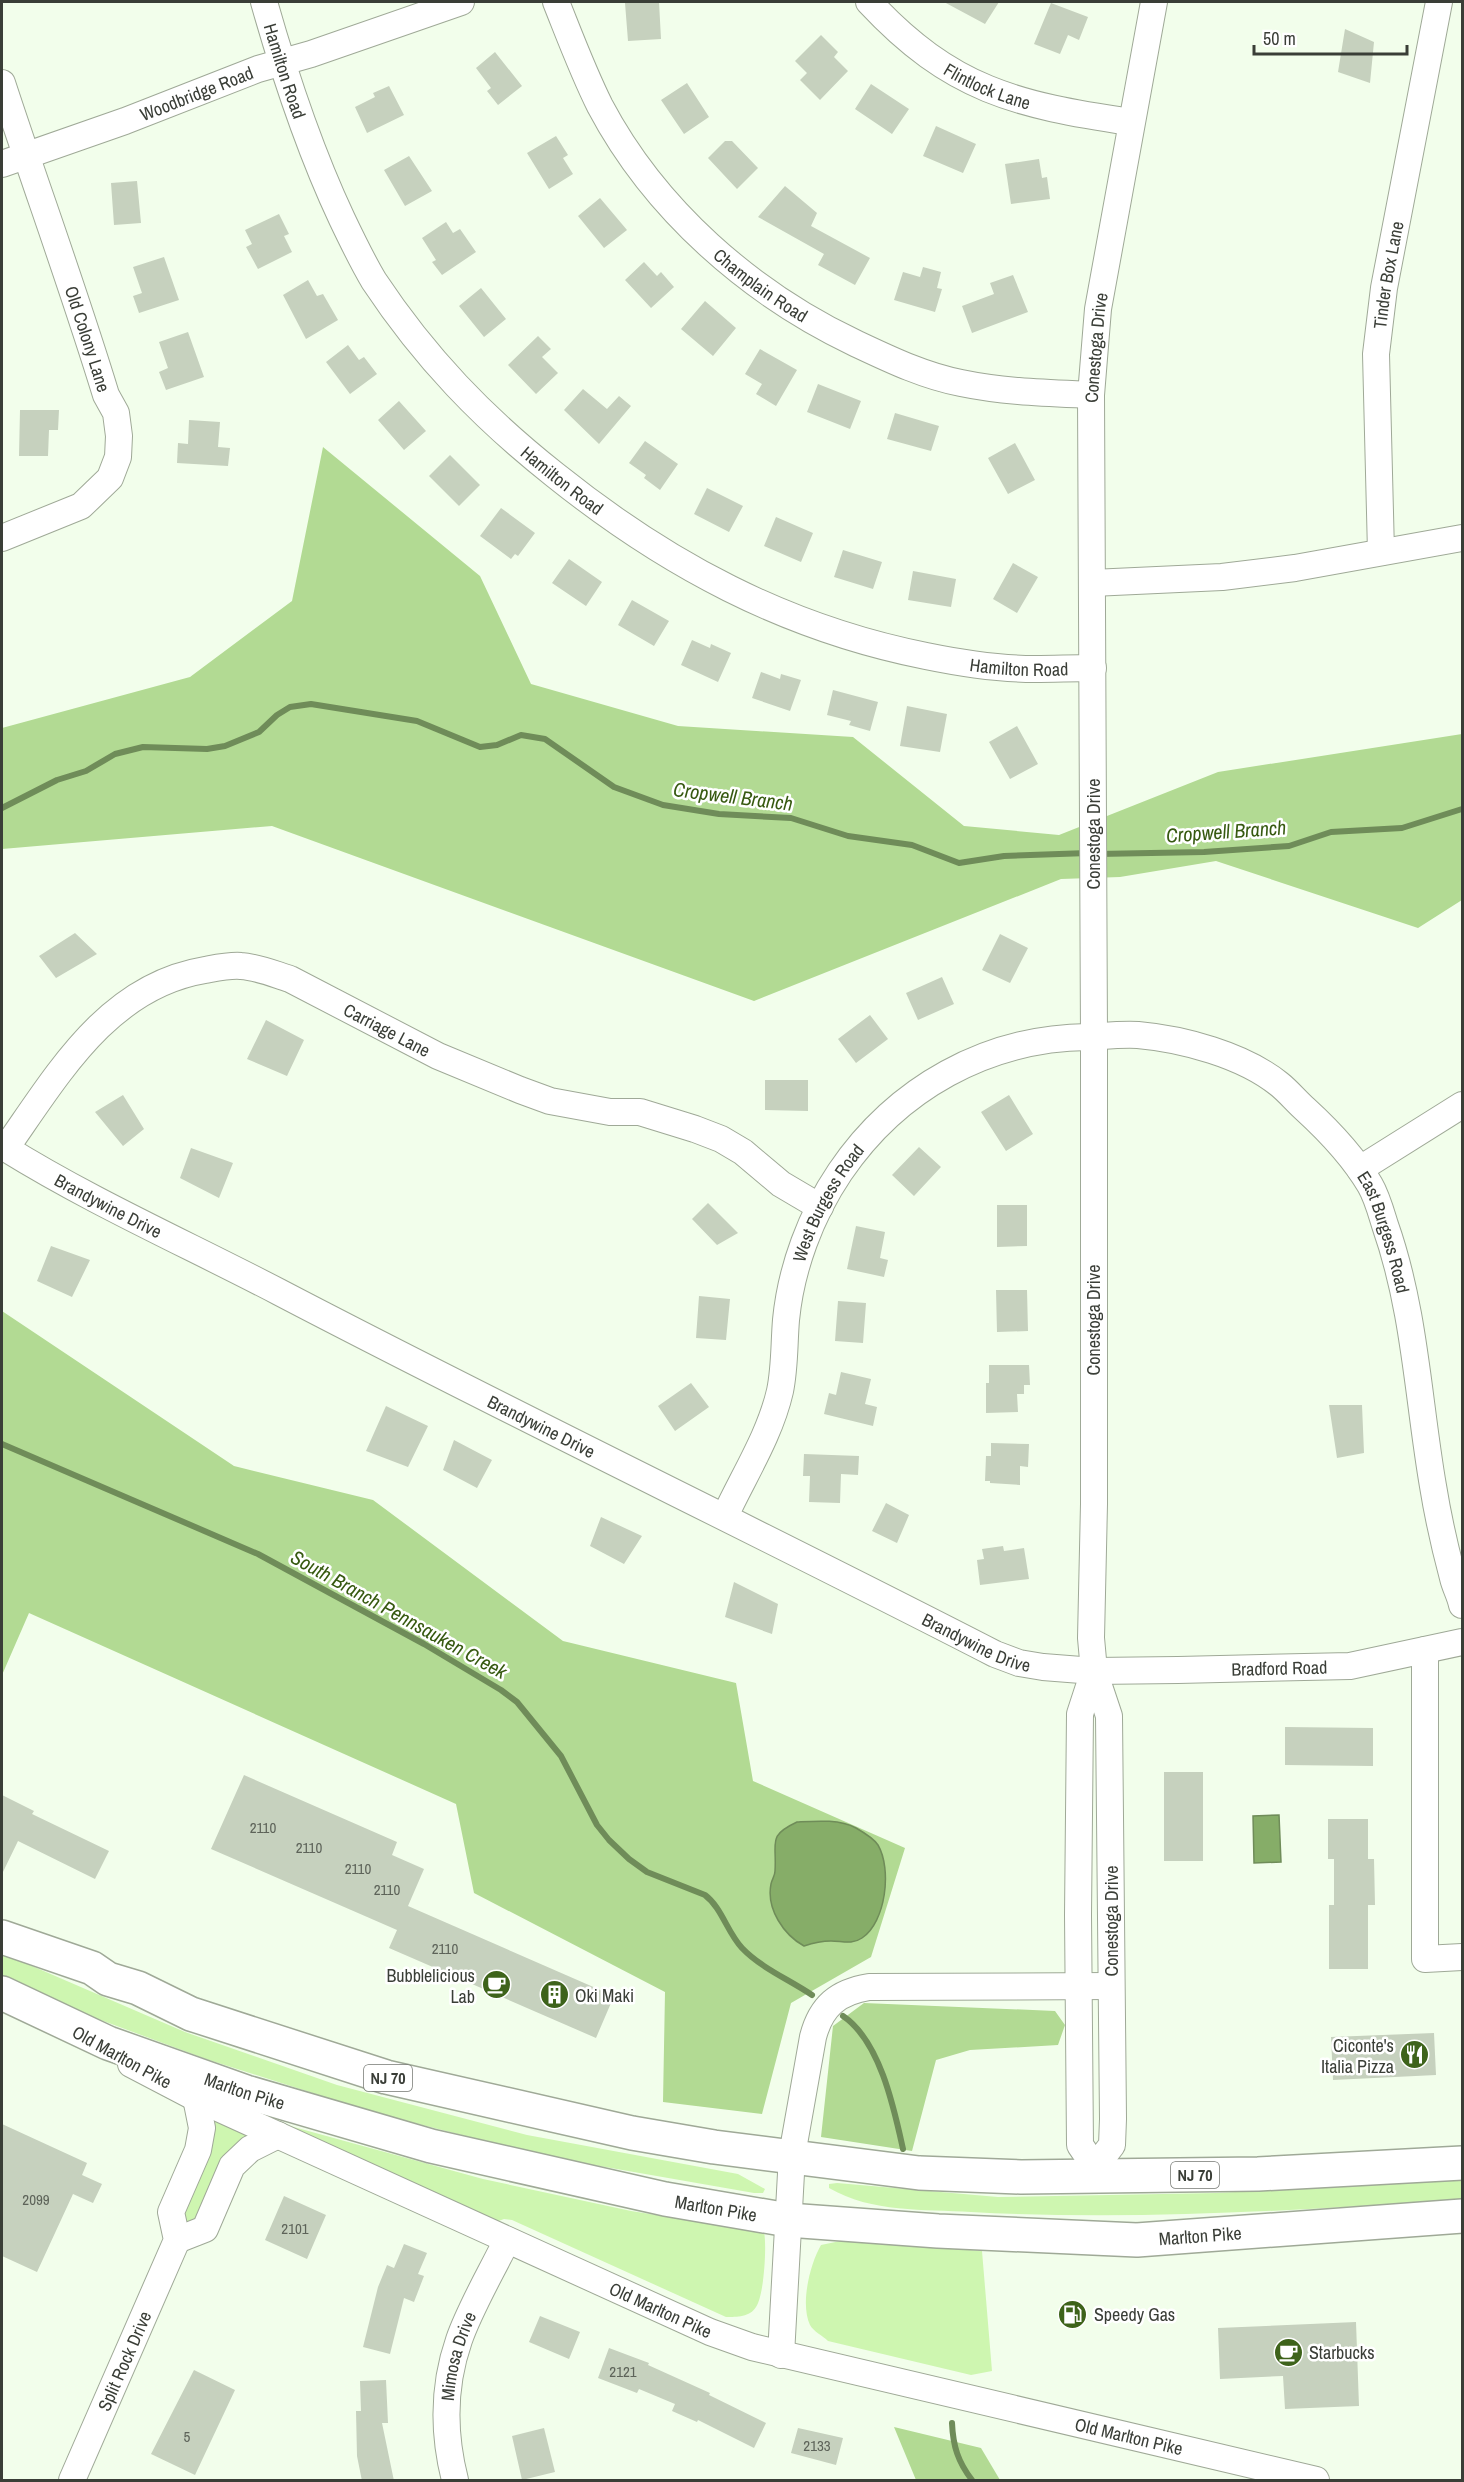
<svg xmlns="http://www.w3.org/2000/svg" width="1464" height="2482" viewBox="0 0 1464 2482" font-family="'Archivo Narrow',sans-serif">
<style>
.green{fill:#cef6b0}
.forest{fill:#b2da93}
.water{fill:#86ad68;stroke:#6f8c59;stroke-width:1.5}
.lines{fill:none;stroke-linecap:round;stroke-linejoin:round}
.stream{stroke:#6f8c59;stroke-width:6}
.building{fill:#c6d1be}
.minor-casing{stroke:#9fa997;stroke-width:28}
.highway-casing{stroke:#9fa997;stroke-width:36}
.minor{stroke:#fff;stroke-width:26}
.highway{stroke:#fff;stroke-width:33}
.labels{text-anchor:middle;dominant-baseline:central;stroke-width:5;stroke-linejoin:round;paint-order:stroke}
.number-label{font-size:15px;fill:#5d6359}
.shield{fill:#fff;stroke:#757873;stroke-width:1.5}
.shield-label{font-size:16px;font-weight:bold;fill:#3a3e37}
.street-label{font-size:18px;fill:#3a3e37;stroke:#fff}
.poi-label{font-size:18px;fill:#3a3e37;stroke:#fff;text-anchor:start}
.water-label{font-size:20px;font-style:italic;fill:#365910;stroke:#fff}
</style>
<rect width="100%" height="100%" fill="#f2feeb"/>
<path class="green" d="M2 1953 185 2032 337 2085 527 2135 738 2174 765 2189 763 2193H754L548 2157 375 2113 206 2059 25 1992 2 1981Z
M196 2098 278 2135 250 2149 205 2229 177 2240Z
M290 2126 483 2179 631 2211 764 2232C767 2245 764 2296 756 2307 750 2317 737 2317 726 2317L512 2220 504 2219 493 2223Z
M1462 2180V2200C1299 2210 1135 2221 971 2212 924 2209 872 2213 829 2188V2184L837 2183 998 2197 1216 2193Z
M845 2240 982 2251 992 2371 971 2375 828 2341C823 2336 813 2331 810 2325 800 2304 810 2264 821 2245Z"/>
<path class="forest" d="M323 447 480 576 531 684 678 726 853 737 964 826 1059 835 1218 772 1462 734V900L1418 928 1216 861 1120 877 1061 879 754 1001 272 826 2 849V728L190 677 292 601Z
M2 1311 234 1466 373 1500 563 1641 736 1683 753 1781 905 1848 871 1957 791 2003 762 2114 663 2102 665 1992 474 1893 456 1804 29 1613 2 1675Z
M864 2003 1055 2011 1065 2025 1058 2045 970 2050 936 2060 912 2151 821 2137 833 2026Z
M894 2427 981 2448 1000 2480H916Z"/>
<path class="water" d="M1279 1815 1281 1862 1254 1863 1253 1816Z
M797 1822C816 1821 839 1819 856 1828 863 1832 874 1839 878 1845 892 1869 886 1922 862 1938 852 1945 842 1941 831 1941 822 1941 813 1943 804 1946 784 1935 766 1909 771 1884 772 1879 775 1876 775 1871 777 1842 767 1836 797 1822Z"/>
<g class="lines">
<path class="stream" d="M2 808 57 780 86 771 115 754 143 747 207 749 225 746 259 732 277 715 290 707 311 704 417 721 480 747 497 745 521 735 545 739 614 787 663 805 719 814 791 818 848 836 912 845 959 863 1004 856 1088 853
M1098 854 1204 852 1289 846 1331 832 1402 828 1462 809
M2 1444 258 1554 424 1644 501 1690 517 1702 561 1756 597 1825 609 1840 629 1859 647 1872 705 1895C722 1908 727 1932 742 1948 761 1968 790 1980 812 1995
M843 2016C880 2041 894 2108 903 2149
M952 2423C953 2446 958 2462 972 2480"/>
</g>
<path class="building" d="M659 2 661 39 628 41 625 3Z
M944 2H999L985 24Z
M1051 3 1088 17 1079 40 1068 35 1060 54 1034 44Z
M1345 29 1374 42 1370 83 1338 72Z
M821 35 838 52 834 57 848 71 820 100 800 80 807 73 795 61Z
M495 52 522 86 498 105 487 91 491 88 476 68Z
M687 83 709 117 684 134 661 100Z
M871 84 909 109 892 134 855 109Z
M389 86 404 115 367 133 355 107 375 97 373 93Z
M936 126 976 144 963 173 923 156Z
M556 136 568 155 563 158 573 174 549 189 527 153Z
M725 141H732L758 168 737 189 708 158Z
M409 156 432 191 405 206 384 170Z
M1039 159 1042 178 1047 177 1050 199 1011 204 1005 164Z
M137 181 141 223 114 225 111 183Z
M785 186 817 213 811 226 870 258 855 285 818 265 824 254 758 217Z
M600 198 627 230 604 248 578 216Z
M279 214 289 234 284 236 292 252 258 269 246 247 252 244 245 230Z
M446 222 453 233 460 229 476 252 442 275 432 262 436 260 422 238Z
M164 257 179 300 139 313 133 296 142 293 133 267Z
M644 262 657 276 661 272 674 287 651 308 625 280Z
M923 267 941 272 937 288 942 289 935 312 894 300 903 272 920 277Z
M1013 275 1028 312 972 333 962 306 994 294 990 283Z
M308 280 317 296 323 294 338 320 306 339 283 295Z
M481 288 506 319 484 337 459 306Z
M705 301 736 328 713 356 681 329Z
M188 332 204 377 166 390 159 372 168 368 159 342Z
M538 336 551 349 542 357 558 373 536 394 508 365Z
M348 345 359 360 364 357 377 374 350 394 326 362Z
M760 349 797 370 776 406 756 394 762 384 745 374Z
M818 384 861 401 850 429 807 412Z
M583 389 607 409 619 396 631 406 599 444 564 410Z
M399 401 426 431 404 450 378 420Z
M20 410H59L58 430H49L48 456H19Z
M895 413 939 426 931 451 887 439Z
M189 420 220 422 218 447 230 448 228 466 177 463 178 443 188 444Z
M645 441 678 464 660 490 644 478 646 475 629 463Z
M1015 443 1035 480 1008 494 988 458Z
M450 455 480 485 459 506 429 476Z
M707 488 743 506 729 532 694 514Z
M501 508 535 533 518 556 515 554 511 559 480 536Z
M776 517 813 533 801 562 764 546Z
M843 550 882 562 873 589 834 577Z
M569 559 602 582 586 606 552 583Z
M1013 563 1038 577 1017 613 993 599Z
M913 571 956 579 951 607 908 600Z
M632 600 669 621 654 646 618 625Z
M692 640 710 648 711 644 731 653 718 682 681 665Z
M761 672 780 679 781 674 801 680 790 711 752 698Z
M833 690 878 702 870 731 849 725 851 721 827 715Z
M907 706 947 714 940 752 900 746Z
M1017 726 1038 764 1010 779 989 742Z
M75 933 97 954 56 978 39 956Z
M1000 934 1028 948 1010 983 982 970Z
M942 977 954 1004 918 1020 906 993Z
M870 1015 888 1039 856 1063 838 1039Z
M266 1020 304 1040 287 1076 247 1059Z
M765 1080H808V1111L765 1110Z
M123 1095 144 1129 123 1146 95 1112Z
M1009 1095 1033 1134 1006 1151 981 1112Z
M919 1147 941 1167 914 1196 892 1175Z
M191 1148 233 1163 219 1198 180 1178Z
M708 1203 738 1233 717 1245 692 1219Z
M997 1205H1027V1246L997 1247Z
M856 1226 885 1232 880 1258 888 1260 884 1277 847 1269Z
M51 1246 90 1260 72 1297 37 1281Z
M996 1290H1027L1028 1331 997 1332Z
M699 1296 730 1299 726 1340 696 1338Z
M838 1301 866 1303 863 1343 835 1341Z
M989 1365H1029L1030 1385H1024V1394H1017L1018 1412 986 1413V1383H989Z
M841 1372 871 1379 865 1404 877 1407 873 1426 824 1414 829 1393 836 1395Z
M691 1383 709 1407 675 1431 658 1406Z
M1329 1405H1362L1364 1453 1337 1458Z
M386 1406 428 1426 408 1467 366 1451Z
M454 1440 492 1460 477 1488 443 1470Z
M991 1443 1029 1444 1028 1467 1020 1466V1485L990 1483V1481H985L986 1456H991Z
M804 1454 859 1456 858 1475 841 1474 840 1503 809 1502 810 1476H803Z
M886 1503 909 1515 897 1543 872 1531Z
M601 1517 642 1536 624 1564 590 1546Z
M1003 1546 1004 1551 1024 1548 1029 1579 980 1585 977 1560 984 1559 982 1549Z
M734 1582 778 1604 772 1634 725 1617Z
M1285 1727 1373 1728V1766L1285 1765Z
M1164 1772H1203V1861H1164Z
M244 1775 397 1842 392 1855 424 1869 408 1906 614 1996 596 2038 389 1948 397 1930 211 1849Z
M2 1795 34 1811 32 1814 109 1851 95 1879 18 1841 2 1874Z
M1328 1819H1368V1859H1374L1375 1905H1368V1969H1329V1905H1334V1859H1328Z
M1434 2033 1436 2075 1333 2080 1331 2037Z
M2 2124 87 2163 82 2175 102 2184 93 2203 73 2194 37 2272 2 2256Z
M284 2196 326 2215 307 2259 265 2240Z
M404 2244 427 2253 418 2274 424 2276 414 2302 404 2298 390 2354 363 2347 378 2287 387 2265 394 2268Z
M540 2316 580 2332 569 2359 529 2342Z
M1356 2322 1359 2406 1285 2409 1283 2376 1220 2379 1218 2328Z
M609 2348 649 2363 648 2365 710 2393 709 2395 766 2423 754 2448 698 2420 697 2422 672 2411 675 2404 639 2389 637 2393 598 2378Z
M194 2370 235 2390 195 2475 151 2454Z
M386 2380 388 2423H382L394 2481H362L357 2456 356 2411H361L360 2381Z
M544 2428 555 2472 522 2480 512 2436Z
M798 2428 843 2438 836 2465 791 2453Z"/>
<g class="lines">
<defs>
<g id="minor">
<path id="s1" d="M264 2C285 76 309 149 342 219 352 240 362 261 374 281 425 358 483 418 555 475 666 564 785 628 926 656 960 663 999 669 1035 669 1054 669 1073 668 1093 668"/>
<path id="s2" d="M556 2C570 37 583 72 600 106 655 210 750 293 855 343 889 359 924 376 961 383 1004 392 1048 393 1091 395"/>
<path id="s3" d="M869 2C951 90 1016 105 1131 122"/>
<path id="s4" d="M2 83C36 187 74 290 106 395L116 413 119 436 118 457 110 478 81 506 2 538"/>
<path id="s5" d="M2 164 125 121 258 69 311 54 461 2"/>
<path id="s6" d="M1381 552 1376 354 1384 288 1439 2"/>
<path d="M1092 583 1222 577 1295 568 1462 538"/>
<path id="s7" d="M2 1146C90 1201 187 1244 279 1292 516 1416 758 1532 995 1654L1019 1663 1043 1667 1094 1671 1178 1670 1350 1666 1462 1642"/>
<path id="s8" d="M6 1148C58 1074 108 986 205 970 216 968 230 965 241 966 258 967 274 974 290 979L438 1056 520 1090 550 1101 610 1112H640L695 1129 721 1139 743 1152 781 1184 820 1207"/>
<path d="M1360 1169 1462 1105"/>
<path id="s9" d="M725 1516C744 1475 770 1435 780 1391 785 1367 784 1344 786 1320 791 1268 811 1215 840 1172 897 1088 987 1038 1088 1037 1105 1036 1121 1034 1138 1035 1183 1039 1243 1055 1279 1084 1288 1091 1296 1101 1305 1109 1329 1131 1353 1156 1370 1185 1377 1197 1381 1212 1385 1225 1415 1310 1418 1399 1433 1486 1438 1517 1445 1548 1453 1578 1455 1587 1460 1595 1462 1605"/>
<path d="M1425 1650V1959L1462 1957"/>
<path d="M1094 1671 1080 1714 1078 1915 1080 2145 1095 2167V2176"/>
<path id="s10" d="M131 2064 196 2098 710 2332 752 2347 1316 2480"/>
<path id="s11" d="M1095 2167 1112 2145 1113 2119 1109 1716 1094 1671 1091 1638 1094 1504V1037L1091 395 1098 309 1154 2"/>
<path d="M177 2240 205 2229 232 2166 250 2149 278 2135"/>
<path d="M781 2355 792 2155 813 2037C821 2006 838 1992 869 1987L1111 1986"/>
<path id="s12" d="M72 2480 177 2240 171 2212 198 2150 202 2128 196 2098"/>
<path id="s13" d="M455 2480C443 2433 443 2386 459 2340 470 2308 492 2271 507 2240"/>
</g>
<g id="highway">
<path d="M2 1937 92 1968 108 1979 138 1988 191 2014 386 2077 632 2133 714 2147 919 2173 1021 2177 1258 2174 1462 2163"/>
<path id="s14" d="M2 1993 108 2043 246 2092 431 2146 665 2199 788 2220 938 2231 1137 2240 1462 2216"/>
</g>
</defs>
<use href="#minor" class="minor-casing"/>
<use href="#highway" class="highway-casing"/>
<use href="#minor" class="minor"/>
<use href="#highway" class="highway"/>
</g>
<defs>
<symbol id="cafe-disc" viewBox="-11 -11 22 22"><circle r="9.5" fill="#3e631b" stroke="#fff"/><path d="M-5.5-4.5H6V0H3Q3 3.5 0 3.5H-2.5Q-5.5 3.5-5.5 0ZM3-3.2v2h1.7v-2ZM-6 4.5H4V6H-6Z" fill="#fff"/></symbol>
<symbol id="building-disc" viewBox="-11 -11 22 22"><circle r="9.5" fill="#3e631b" stroke="#fff"/><path d="M-4-6H4V6H1V3H-1V6H-4ZM-2.5-4.3h1.7v1.8h-1.7ZM.8-4.3h1.7v1.8H.8ZM-2.5-1h1.7V.8h-1.7ZM.8-1h1.7V.8H.8Z" fill="#fff"/></symbol>
<symbol id="restaurant-disc" viewBox="-11 -11 22 22"><circle r="9.5" fill="#3e631b" stroke="#fff"/><path d="M-5-6h1v4h1v-4h1v4h1v-4h1v5L-1.5 .5V6h-2V.5L-5-1ZM5-6V6H3V1.5H1.5Q1.5-4 5-6Z" fill="#fff"/></symbol>
<symbol id="fuel-disc" viewBox="-11 -11 22 22"><circle r="9.5" fill="#3e631b" stroke="#fff"/><path d="M-5.5-6h7V0h2V4h1.3V-2.5L3-4.5l.8-.8L6-3V5H2.5V1h-1V6h-7ZM-4.2-4.7v3.2H.2V-4.7Z" fill="#fff"/></symbol>
</defs>
<g fill-rule="evenodd">
<use href="#cafe-disc" x="480" y="1968" width="33" height="33"/>
<use href="#building-disc" x="538" y="1978" width="33" height="33"/>
<use href="#restaurant-disc" x="1398" y="2038" width="33" height="33"/>
<use href="#fuel-disc" x="1056" y="2298" width="33" height="33"/>
<use href="#cafe-disc" x="1272" y="2336" width="33" height="33"/>
</g>
<g class="labels">
<g class="number-label">
<text x="263" y="1827">2110</text>
<text x="309" y="1847">2110</text>
<text x="358" y="1868">2110</text>
<text x="387" y="1889">2110</text>
<text x="445" y="1948">2110</text>
<text x="36" y="2199">2099</text>
<text x="295" y="2228">2101</text>
<text x="623" y="2371">2121</text>
<text x="187" y="2436">5</text>
<text x="817" y="2445">2133</text>
</g>
<g class="shield">
<rect x="364" y="2065" width="48" height="26" rx="4.5"/>
<rect x="1171" y="2162" width="48" height="26" rx="4.5"/>
</g>
<g class="shield-label">
<text x="388" y="2078">NJ 70</text>
<text x="1195" y="2175">NJ 70</text>
</g>
<g class="street-label">
<text stroke="none"><textPath href="#s1" startOffset="72">Hamilton Road</textPath></text>
<text stroke="none"><textPath href="#s3" startOffset="147">Flintlock Lane</textPath></text>
<text stroke="none"><textPath href="#s5" startOffset="207">Woodbridge Road</textPath></text>
<text stroke="none"><textPath href="#s6" startOffset="278">Tinder Box Lane</textPath></text>
<text stroke="none"><textPath href="#s2" startOffset="356">Champlain Road</textPath></text>
<text stroke="none"><textPath href="#s4" startOffset="270">Old Colony Lane</textPath></text>
<text stroke="none"><textPath href="#s11" startOffset="1828">Conestoga Drive</textPath></text>
<text stroke="none"><textPath href="#s1" startOffset="576">Hamilton Road</textPath></text>
<text stroke="none"><textPath href="#s1" startOffset="1078">Hamilton Road</textPath></text>
<text transform="translate(1093 834) rotate(-90)">Conestoga Drive</text>
<text stroke="none"><textPath href="#s8" startOffset="472">Carriage Lane</textPath></text>
<text stroke="none"><textPath href="#s7" startOffset="122">Brandywine Drive</textPath></text>
<text stroke="none"><textPath href="#s9" startOffset="334">West Burgess Road</textPath></text>
<text stroke="none"><textPath href="#s9" startOffset="1048">East Burgess Road</textPath></text>
<text transform="translate(1093 1320) rotate(-90)">Conestoga Drive</text>
<text stroke="none"><textPath href="#s7" startOffset="608">Brandywine Drive</textPath></text>
<text stroke="none"><textPath href="#s7" startOffset="1094">Brandywine Drive</textPath></text>
<text stroke="none"><textPath href="#s7" startOffset="1402">Bradford Road</textPath></text>
<text transform="translate(1111 1921) rotate(-90)">Conestoga Drive</text>
<text transform="translate(122 2057) rotate(29)">Old Marlton Pike</text>
<text stroke="none"><textPath href="#s14" startOffset="262">Marlton Pike</textPath></text>
<text stroke="none"><textPath href="#s14" startOffset="748">Marlton Pike</textPath></text>
<text stroke="none"><textPath href="#s14" startOffset="1234">Marlton Pike</textPath></text>
<text stroke="none"><textPath href="#s10" startOffset="584">Old Marlton Pike</textPath></text>
<text stroke="none"><textPath href="#s13" startOffset="126">Mimosa Drive</textPath></text>
<text stroke="none"><textPath href="#s12" startOffset="130">Split Rock Drive</textPath></text>
<text stroke="none"><textPath href="#s10" startOffset="1070">Old Marlton Pike</textPath></text>
</g>
<g class="poi-label">
<text x="475" y="1975" text-anchor="end">Bubblelicious<tspan x="475" dy="21">Lab</tspan></text>
<text x="575" y="1995">Oki Maki</text>
<text x="1394" y="2045" text-anchor="end">Ciconte's<tspan x="1394" dy="21">Italia Pizza</tspan></text>
<text x="1094" y="2314">Speedy Gas</text>
<text x="1309" y="2352">Starbucks</text>
</g>
<g class="water-label">
<text transform="translate(733 796) rotate(7)">Cropwell Branch</text>
<text transform="translate(1226 831) rotate(-4)">Cropwell Branch</text>
<text transform="translate(399 1614) rotate(29)">South Branch Pennsauken Creek</text>
</g>
</g>
<rect width="1464" height="2482" fill="none" stroke="#3a3e37" stroke-width="6"/>
<path d="M1254 45v9h153v-9" fill="none" stroke="#3a3e37" stroke-width="3"/>
<text x="1263" y="45" font-size="18" fill="#3a3e37" stroke="#ffffff" stroke-width="4.5" paint-order="stroke">50 m</text>
</svg>
